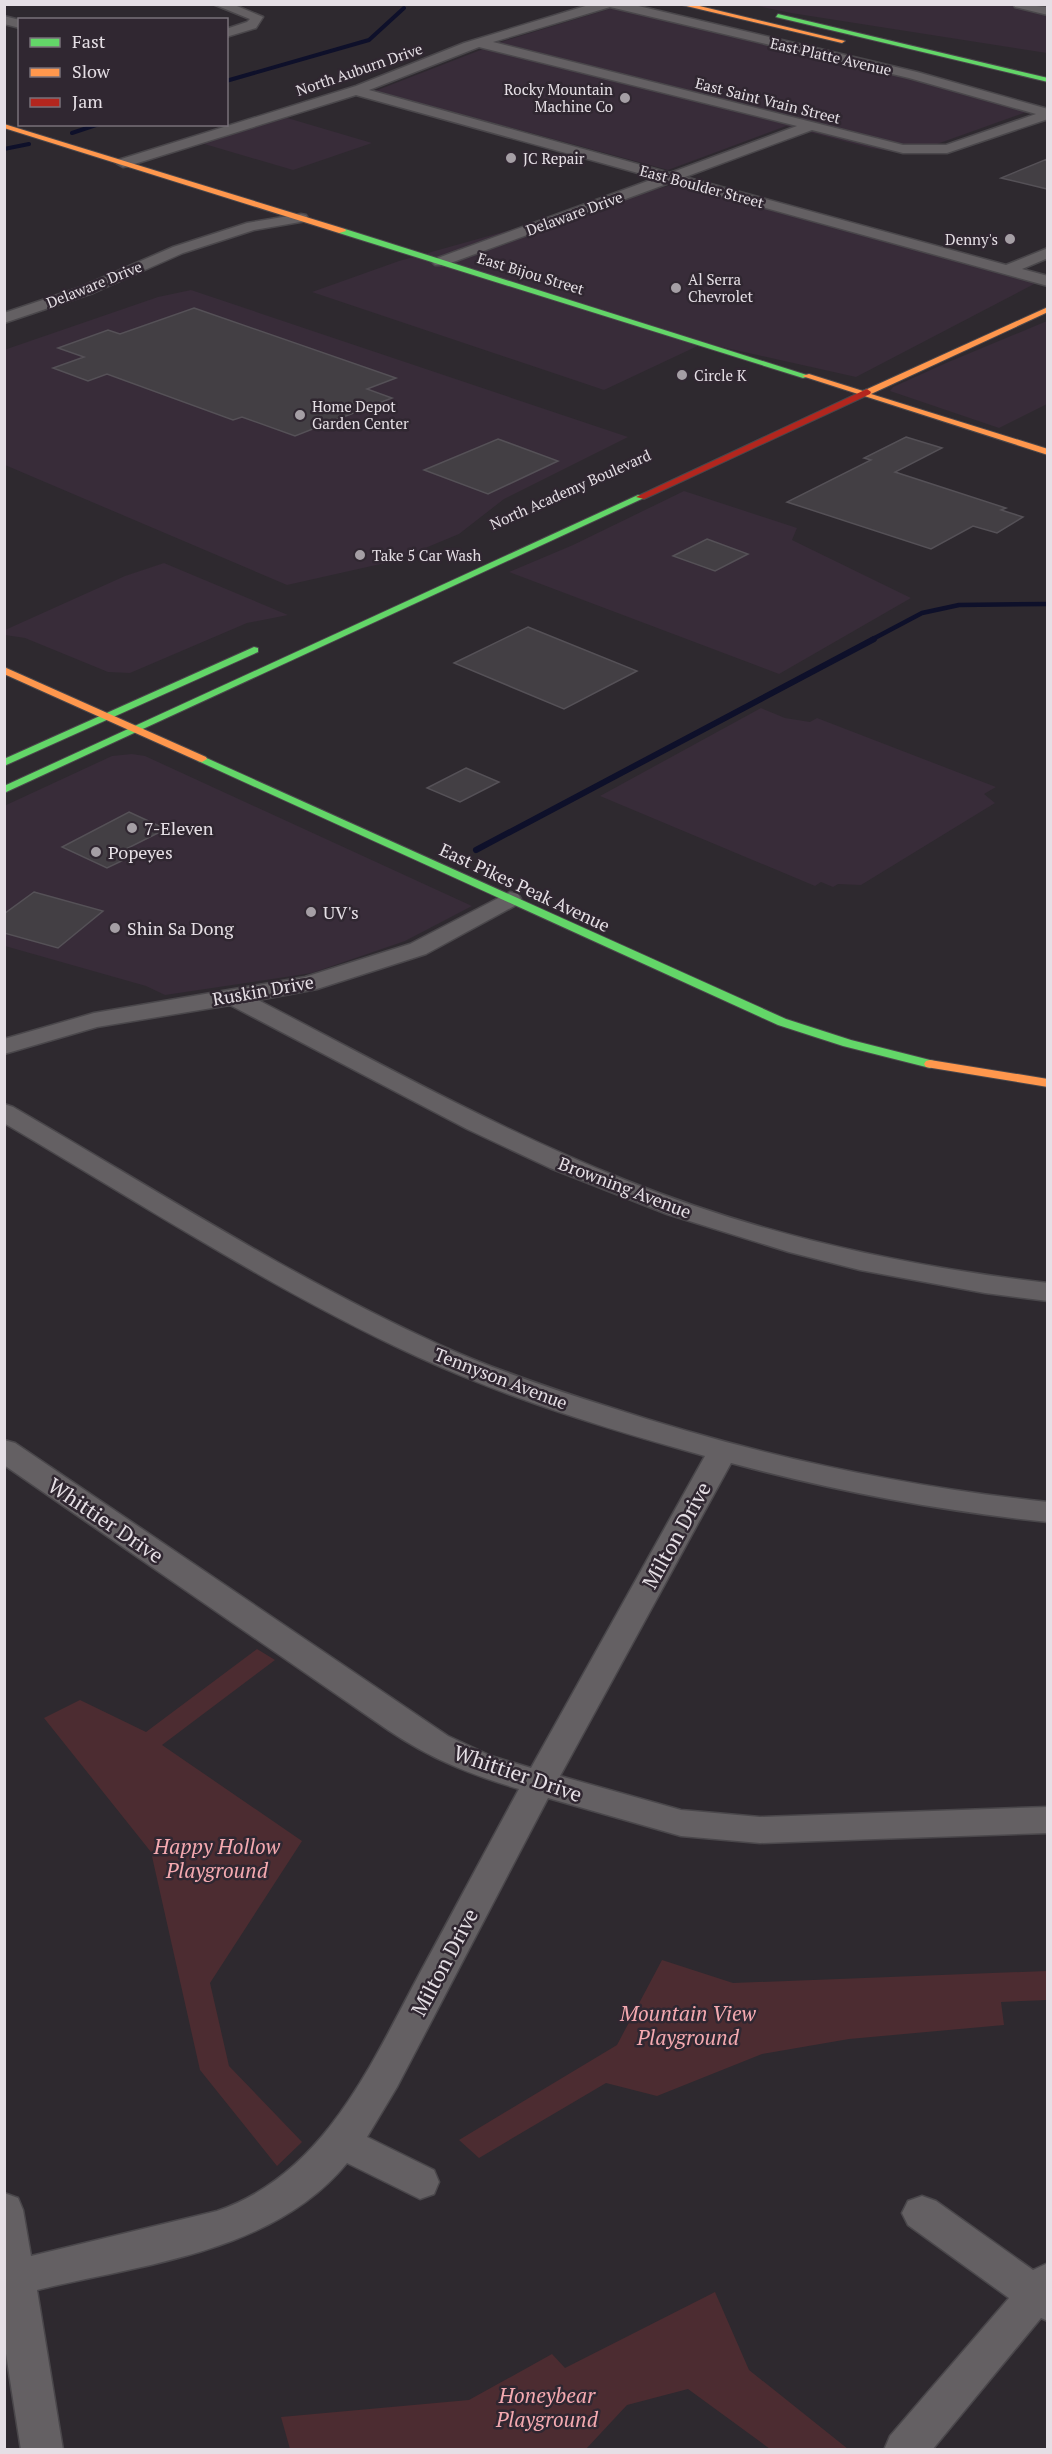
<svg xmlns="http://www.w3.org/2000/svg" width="1052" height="2454" viewBox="0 0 1052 2454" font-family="'PT Serif',serif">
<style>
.built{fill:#382c39}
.green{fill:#4c2c31}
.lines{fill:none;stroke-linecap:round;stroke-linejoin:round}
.stream-far2{stroke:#0e102a;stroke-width:4}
.stream-far1{stroke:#0e102a;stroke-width:4.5}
.stream{stroke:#0e102a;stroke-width:6}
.building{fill:#433f44;stroke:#555157;stroke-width:1.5}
.street-casing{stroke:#4a474b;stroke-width:3}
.fast-casing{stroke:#4a474b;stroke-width:2}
.slow-casing{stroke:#4a474b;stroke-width:2}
.jam-casing{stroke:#4a474b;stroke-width:2}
.street{fill:#646063;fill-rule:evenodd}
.fast{fill:#63d668;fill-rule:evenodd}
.slow{fill:#ff974d;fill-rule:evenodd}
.jam{fill:#b3261e;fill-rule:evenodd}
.poi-dot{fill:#a59fa5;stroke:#302731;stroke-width:2}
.labels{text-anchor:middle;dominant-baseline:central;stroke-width:5;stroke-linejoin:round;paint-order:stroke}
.far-street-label{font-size:15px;fill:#e5dfe5;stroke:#302731}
.far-poi-label{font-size:15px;fill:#e5dfe5;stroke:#302731;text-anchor:start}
.poi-label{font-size:18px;fill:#e5dfe5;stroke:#302731;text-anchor:start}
.street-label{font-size:18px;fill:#e5dfe5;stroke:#302731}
.near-street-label{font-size:21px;fill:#e5dfe5;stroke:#302731}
.near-park-label{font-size:21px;font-style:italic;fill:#f4a9b0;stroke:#302731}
</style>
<rect width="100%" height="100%" fill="#2e292f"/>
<path class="built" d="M753 5H1047V53L791 13Z
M624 7 1035 109 909 154 870 148 786 126 668 170 375 91 501 42 609 9Z
M284 117 372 143 293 170 201 143Z
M675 184 1036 283 856 377 704 343 604 390 312 292 399 261Z
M191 290 628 437 504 499 459 534 394 561 287 585 5 465 4 350 158 297Z
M1047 321V404L999 428 890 391 893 387 946 363Z
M684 491 797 528 792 540 911 598 779 674 509 572 573 545Z
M164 563 288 615 247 623 130 673 108 672 25 638 5 635V630L125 576Z
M761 708 785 718 810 722 817 718 996 787 984 794 995 803 861 885 838 884 833 887 821 882 815 886 600 796Z
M132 754 145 756 472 906 405 941 312 973 165 995 146 986 5 946 4 806 112 756Z"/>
<path class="green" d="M257 1649 275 1660 162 1745 302 1841 210 1983 229 2066 302 2142 277 2166 200 2070 151 1852 44 1718 80 1700 146 1732Z
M662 1960 733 1983 1047 1971V2000L1001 2002 1004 2025 849 2039 762 2054 657 2096 606 2083 479 2158 459 2140 617 2045Z
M715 2292 749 2370 848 2449H770L688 2389 627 2405 586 2449H290L281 2417 469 2400 552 2354 565 2368Z"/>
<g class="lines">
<path class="stream-far2" d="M226 81 369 40 404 8
M72 133 99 124
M4 149 29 144"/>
<path class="stream-far1" d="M871 640 922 613 959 605 1048 604"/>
<path class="stream" d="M476 850 874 639"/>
</g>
<path class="building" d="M1047 159V189L1001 178Z
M194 308 396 378 367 389 392 398 295 436 242 417 233 420 107 374 88 381 53 368 84 357 58 348 108 330 120 334Z
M906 437 942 448 895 472 1006 508 1001 510 1023 517 997 533 973 526 931 549 787 502 871 460 864 458Z
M498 439 558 461 488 494 424 470Z
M707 539 748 554 715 571 673 556Z
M528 627 637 671 564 709 454 663Z
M466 768 499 782 460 802 427 788Z
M129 812 166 829 120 852 130 857 107 868 62 847Z
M34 892 103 911 58 948 4 933V914Z"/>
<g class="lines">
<defs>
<path id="street" d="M213 4H232L263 17 256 28 226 37V29L247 22 250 19Z
M592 4H630L917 72 1048 109V119L947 153H903L812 130 685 177 1006 265 1048 248V258L1022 269 1048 276V286L672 182 445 265H435L432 262 435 259 656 178 356 95 128 166 123 167 116 163 118 160 356 86 464 43ZM610 7 909 78 1036 114 946 145H903L493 42ZM479 47 797 126 670 173 369 90Z
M1013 4 1048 7V15L1015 7Z
M4 16 20 20V28L4 24Z
M301 214 306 215 308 218 306 221 254 230 183 253 93 293 4 323V313L81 287 173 247 247 223Z
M510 892 518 894 521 899 518 904 426 954 317 989 258 1000C379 1063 498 1129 625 1180 761 1235 903 1266 1048 1283V1301L985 1293 860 1270 789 1252 667 1214 550 1168 467 1129 230 1005 97 1027 4 1054V1039L94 1013 305 977 410 944Z
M4 1104 13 1107C153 1188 292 1278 440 1345 495 1370 552 1389 609 1407 752 1454 898 1486 1048 1502V1522C940 1511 835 1491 731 1463L560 1776 681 1810 760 1817 1048 1807V1833L760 1843 681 1836 548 1798 397 2087 367 2137 434 2170 439 2182 434 2194 420 2199 347 2163C273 2253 143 2264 37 2290L63 2450H21L4 2341V2193L18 2198 23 2210 31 2256 217 2211C325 2174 371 2064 421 1971 454 1910 486 1850 519 1789 469 1774 431 1759 388 1730L4 1465V1440L15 1443 448 1736 491 1756 531 1768 705 1456C608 1429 510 1399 418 1357 275 1291 140 1203 4 1123Z
M922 2196 936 2201 1033 2270 1048 2263V2321L1041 2318 932 2450H884L890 2436 1009 2298 908 2225 902 2213 908 2201Z"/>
<path id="fast" d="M778 14 1048 78V82L776 17Z
M339 229H345L810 376 803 378 339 233Z
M638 495 646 497 4 793V786Z
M254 647 258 648V652L4 766V759Z
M202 756 786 1019 851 1040 934 1061 936 1064 930 1068 843 1046 778 1025 198 761V757Z"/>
<path id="slow" d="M678 4H691L845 41 842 43Z
M4 124 345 229 346 231 339 233 4 128Z
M1048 307V312L871 394 1048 449V455L802 376 809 374 863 391Z
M4 667 206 757 207 759 202 762 198 761 4 674Z
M930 1060 1048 1079V1087L926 1067 924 1064 926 1061Z"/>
<path id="jam" d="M867 389 871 392 870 394 644 499 636 497Z"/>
</defs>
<use href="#street" class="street-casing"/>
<use href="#fast" class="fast-casing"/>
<use href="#slow" class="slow-casing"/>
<use href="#jam" class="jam-casing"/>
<use href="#street" class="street"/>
<use href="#fast" class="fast"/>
<use href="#slow" class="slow"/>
<use href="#jam" class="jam"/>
</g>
<g class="poi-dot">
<circle cx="625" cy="98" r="6"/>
<circle cx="511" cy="158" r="6"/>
<circle cx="1010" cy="239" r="6"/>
<circle cx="676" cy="288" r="6"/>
<circle cx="682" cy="375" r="6"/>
<circle cx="300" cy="415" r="6"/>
<circle cx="360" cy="555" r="6"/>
<circle cx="132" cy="828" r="6"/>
<circle cx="96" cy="852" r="6"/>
<circle cx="311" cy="912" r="6"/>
<circle cx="115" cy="928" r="6"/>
</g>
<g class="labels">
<g class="far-street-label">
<text transform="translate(831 56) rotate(13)">East Platte Avenue</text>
<text transform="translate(359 69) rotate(-19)">North Auburn Drive</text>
<text transform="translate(768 100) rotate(14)">East Saint Vrain Street</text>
<text transform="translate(702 186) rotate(15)">East Boulder Street</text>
<text transform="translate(574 213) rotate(-20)">Delaware Drive</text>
<text transform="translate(531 273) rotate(17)">East Bijou Street</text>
<text transform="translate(94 284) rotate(-22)">Delaware Drive</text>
<text transform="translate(570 489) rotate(-24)">North Academy Boulevard</text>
</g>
<g class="far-poi-label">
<text x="613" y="89" text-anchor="end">Rocky Mountain<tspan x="613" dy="17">Machine Co</tspan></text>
<text x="523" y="158">JC Repair</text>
<text x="998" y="239" text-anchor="end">Denny's</text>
<text x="688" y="279">Al Serra<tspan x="688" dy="17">Chevrolet</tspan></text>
<text x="694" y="375">Circle K</text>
<text x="312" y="406">Home Depot<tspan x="312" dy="17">Garden Center</tspan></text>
<text x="372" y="555">Take 5 Car Wash</text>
</g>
<g class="poi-label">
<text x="144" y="828">7-Eleven</text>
<text x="108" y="852">Popeyes</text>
<text x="323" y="912">UV's</text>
<text x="127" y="928">Shin Sa Dong</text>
</g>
<g class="street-label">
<text transform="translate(525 887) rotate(25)">East Pikes Peak Avenue</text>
<text transform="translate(263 990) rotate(-10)">Ruskin Drive</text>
<text transform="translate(625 1187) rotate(21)">Browning Avenue</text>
<text transform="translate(501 1378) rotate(21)">Tennyson Avenue</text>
</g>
<g class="near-street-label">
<text transform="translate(106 1520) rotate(34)">Whittier Drive</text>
<text transform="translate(676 1535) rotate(-61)">Milton Drive</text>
<text transform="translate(518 1773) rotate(19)">Whittier Drive</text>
<text transform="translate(444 1962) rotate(-62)">Milton Drive</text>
</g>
<g class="near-park-label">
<text x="217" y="1846">Happy Hollow<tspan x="217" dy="24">Playground</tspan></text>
<text x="688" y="2013">Mountain View<tspan x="688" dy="24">Playground</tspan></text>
<text x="547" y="2395">Honeybear<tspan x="547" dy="24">Playground</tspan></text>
</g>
</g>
<rect width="1052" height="2454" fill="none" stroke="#e5dfe5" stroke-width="12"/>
<rect x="18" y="18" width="210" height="108" fill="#302731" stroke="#787179" stroke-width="1.5"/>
<rect x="30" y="38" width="30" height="9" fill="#63d668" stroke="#787179" stroke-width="1.5"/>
<text x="72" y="48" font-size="18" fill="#e5dfe5">Fast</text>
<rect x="30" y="68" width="30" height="9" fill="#ff974d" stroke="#787179" stroke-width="1.5"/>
<text x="72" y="78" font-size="18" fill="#e5dfe5">Slow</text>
<rect x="30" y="98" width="30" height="9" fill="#b3261e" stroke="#787179" stroke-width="1.5"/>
<text x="72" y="108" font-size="18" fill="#e5dfe5">Jam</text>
</svg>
